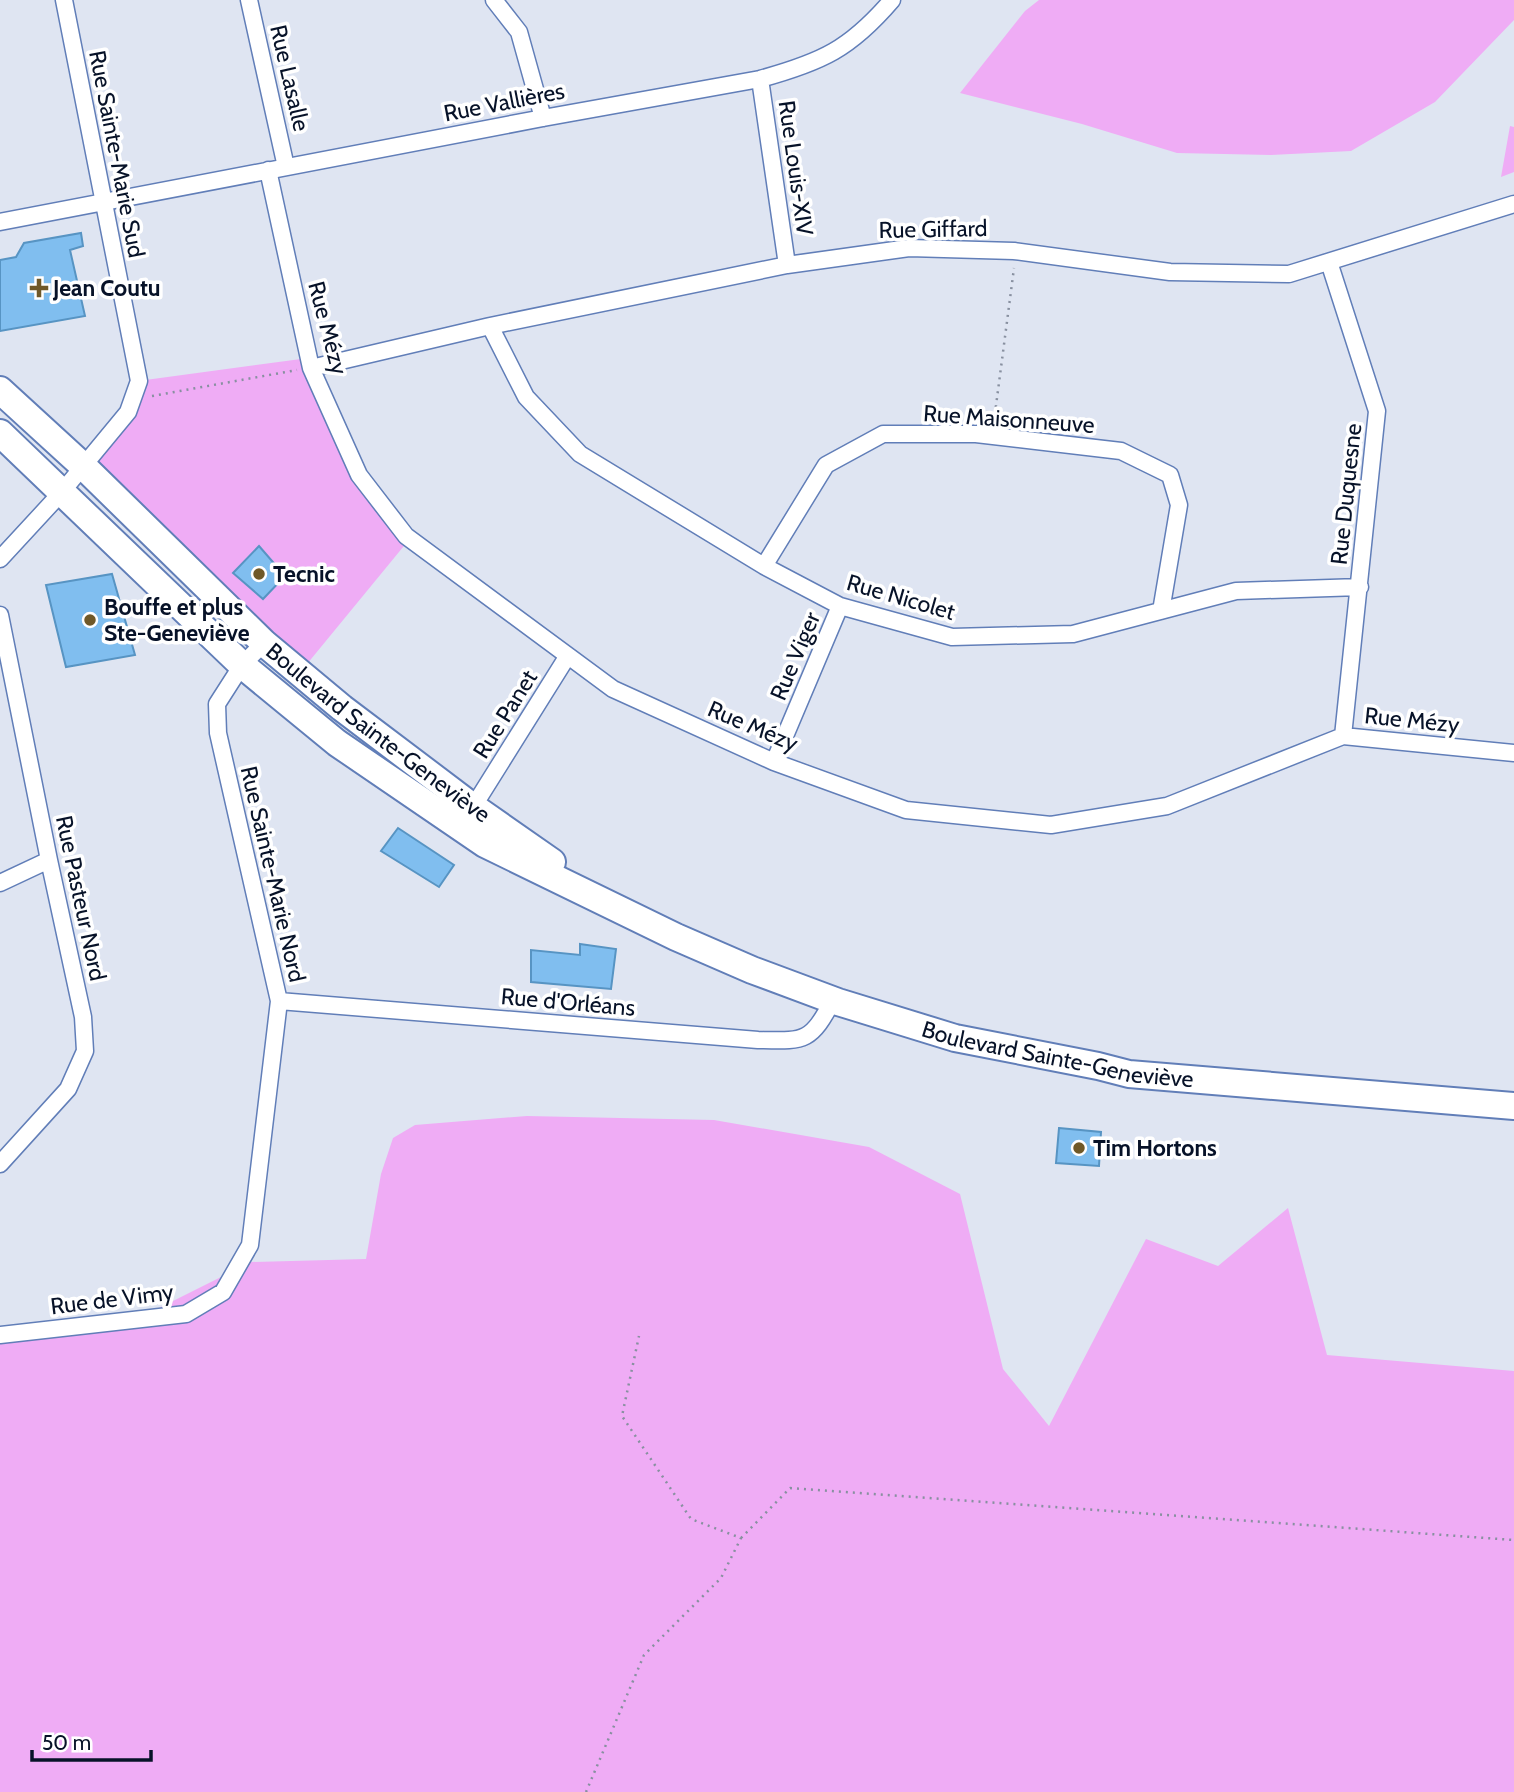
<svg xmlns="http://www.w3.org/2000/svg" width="1514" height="1792" viewBox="0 0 1514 1792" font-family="Cabin,sans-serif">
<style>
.green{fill:#efacf5}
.building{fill:#80beef;stroke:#5794c3;stroke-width:2}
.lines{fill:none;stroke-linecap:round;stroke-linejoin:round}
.street-casing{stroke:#617eb8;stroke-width:19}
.primary-casing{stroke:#617eb8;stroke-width:30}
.path{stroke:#8890a0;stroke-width:2.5;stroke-dasharray:2 5;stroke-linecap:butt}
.street{stroke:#fff;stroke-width:16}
.primary{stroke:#fff;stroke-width:26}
.poi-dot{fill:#6f5828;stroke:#fff;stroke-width:2.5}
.labels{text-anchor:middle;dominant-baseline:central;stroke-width:7;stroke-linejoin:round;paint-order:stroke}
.street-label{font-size:23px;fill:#071228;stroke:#fff}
.poi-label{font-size:23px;font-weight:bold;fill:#071228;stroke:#fff;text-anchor:start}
</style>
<rect width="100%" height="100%" fill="#dfe5f2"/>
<path class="green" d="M1039 0H1514V20L1435 102 1351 151 1271 155 1177 153 1082 124 960 93 1025 11Z
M1510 126 1514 127V172L1501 177Z
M316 357 360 478 385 522 408 541 307 664 90 462 138 381Z
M527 1116 714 1120 869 1147 960 1194 1003 1369 1049 1426 1146 1239 1218 1266 1288 1208 1327 1355 1514 1371V1792H0V1333L153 1311 251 1262 366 1259 381 1174 393 1138 415 1125Z"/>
<path class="building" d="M81 233 83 246 70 250 85 316 0 331V260L16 257 24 243Z
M259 546 285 576 263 599 233 573Z
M112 574 135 655 66 667 46 585Z
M398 828 454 865 439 887 381 851Z
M580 944 616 949 611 989 531 982V950L580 955Z
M1059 1128 1101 1132 1099 1166 1056 1163Z"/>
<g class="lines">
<defs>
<path id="street" d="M249 0 286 167
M494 0 519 32 543 118
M760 79 787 265
M268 170 311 368 359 475 406 536 613 689 774 762 906 810 1051 825 1167 806 1343 736 1514 753
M0 222 543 118 760 79C822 62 850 49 892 0
M1329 262 1377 411 1343 736
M490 326 526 397 580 454 764 566 840 606 952 637 1073 634 1236 591 1360 587
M311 368 490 326 787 265 909 248 1014 251 1170 272 1289 274 1514 204
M0 559 61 493 128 412 139 381 64 0
M764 566 826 465 883 434H976L1121 451 1170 475 1179 505 1161 611
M0 615 49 860 83 1017 85 1051 68 1089 0 1164
M774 762 840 606
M480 796 567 657
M0 883 49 860
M279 1001 758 1040C805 1041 810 1043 833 1000
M0 1335 186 1314 223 1292 250 1245 279 1001 218 733 217 704 242 665 264 643"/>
<g id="primary">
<path id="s1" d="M0 390 83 466 264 643 342 708 469 804 552 862"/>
<path id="s2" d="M0 433 242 665 337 743 485 844 676 937 752 970 838 1002 955 1038 1098 1066 1129 1074 1514 1106"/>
</g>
</defs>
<use href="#street" class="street-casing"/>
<use href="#primary" class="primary-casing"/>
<path class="path" d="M152 396 297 370
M994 421 1014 268
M741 1538 790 1488 1514 1540
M586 1792 644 1655 721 1578 741 1538 691 1519 622 1416 639 1336"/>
<use href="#street" class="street"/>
<use href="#primary" class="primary"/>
</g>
<g class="poi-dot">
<path d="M35.5 277.5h7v7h7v7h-7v7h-7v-7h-7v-7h7z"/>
<circle cx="259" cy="574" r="7"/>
<circle cx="90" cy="620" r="7"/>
<circle cx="1079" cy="1148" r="7"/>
</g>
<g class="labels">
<g class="street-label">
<text transform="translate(290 78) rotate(77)">Rue Lasalle</text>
<text transform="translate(504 102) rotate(-11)">Rue Vallières</text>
<text transform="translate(117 154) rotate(79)">Rue Sainte-Marie Sud</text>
<text transform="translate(796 168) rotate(82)">Rue Louis-XIV</text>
<text transform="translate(933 229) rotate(-1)">Rue Giffard</text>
<text transform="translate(328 328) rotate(75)">Rue Mézy</text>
<text transform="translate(1009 419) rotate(4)">Rue Maisonneuve</text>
<text transform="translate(1346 494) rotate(-84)">Rue Duquesne</text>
<text transform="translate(901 597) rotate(16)">Rue Nicolet</text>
<text transform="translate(795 656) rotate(-67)">Rue Viger</text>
<text transform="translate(505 714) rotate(-58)">Rue Panet</text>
<text transform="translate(1412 720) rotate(6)">Rue Mézy</text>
<text transform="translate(753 726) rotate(23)">Rue Mézy</text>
<text stroke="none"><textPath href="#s1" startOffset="511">Boulevard Sainte-Geneviève</textPath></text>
<text transform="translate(273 874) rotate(77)">Rue Sainte-Marie Nord</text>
<text transform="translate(81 898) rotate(78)">Rue Pasteur Nord</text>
<text transform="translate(568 1002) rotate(5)">Rue d'Orléans</text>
<text stroke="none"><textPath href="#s2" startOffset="1251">Boulevard Sainte-Geneviève</textPath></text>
<text transform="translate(112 1299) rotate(-7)">Rue de Vimy</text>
</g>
<g class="poi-label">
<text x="53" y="288">Jean Coutu</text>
<text x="273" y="574">Tecnic</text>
<text x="104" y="607">Bouffe et plus<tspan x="104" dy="26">Ste-Geneviève</tspan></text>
<text x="1093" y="1148">Tim Hortons</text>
</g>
</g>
<path d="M32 1750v10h119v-10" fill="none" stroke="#071228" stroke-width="3.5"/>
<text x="42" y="1750" font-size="21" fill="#071228" stroke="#ffffff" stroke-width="5" paint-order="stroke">50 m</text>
</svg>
